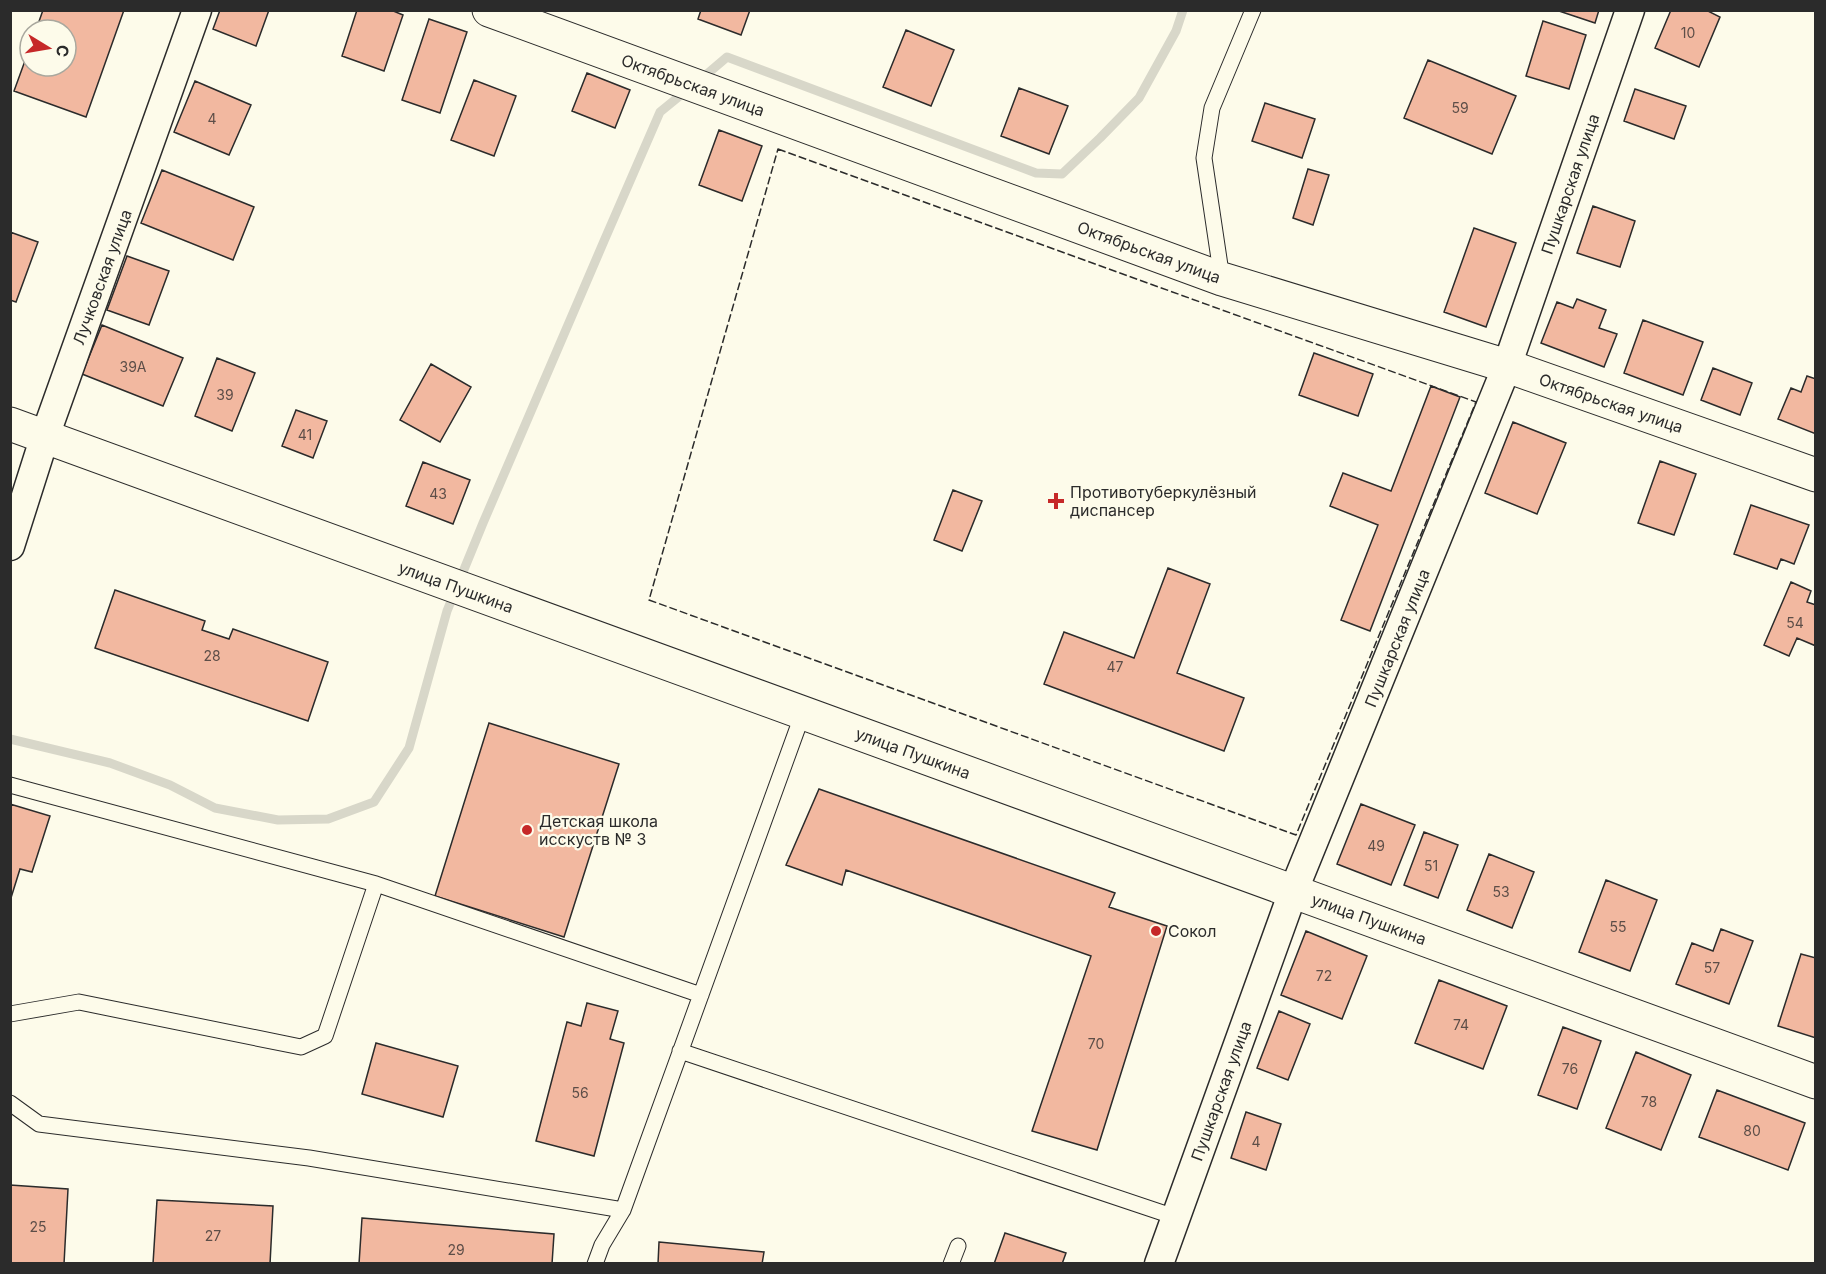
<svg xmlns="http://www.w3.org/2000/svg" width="1826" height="1274" viewBox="0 0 1826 1274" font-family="Inter,sans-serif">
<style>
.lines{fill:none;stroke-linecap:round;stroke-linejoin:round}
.stream{stroke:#d8d7c9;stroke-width:9}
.building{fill:#f2b8a0;stroke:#2b2b2b;stroke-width:1.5}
.service-casing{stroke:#2b2b2b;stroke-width:17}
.minor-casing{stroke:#2b2b2b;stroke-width:31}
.tertiary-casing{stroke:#2b2b2b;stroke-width:35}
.service{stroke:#fdfbea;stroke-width:15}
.minor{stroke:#fdfbea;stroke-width:28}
.tertiary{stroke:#fdfbea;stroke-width:33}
.fence{stroke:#2b2b2b;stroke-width:1.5;stroke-dasharray:8 3;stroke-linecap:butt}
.poi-dot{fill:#c62828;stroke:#fdfbea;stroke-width:2}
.labels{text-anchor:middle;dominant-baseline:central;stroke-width:4.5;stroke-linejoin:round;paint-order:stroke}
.number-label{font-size:14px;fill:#5d4e48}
.street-label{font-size:16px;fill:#2b2b2b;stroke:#fdfbea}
.poi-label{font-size:16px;fill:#2b2b2b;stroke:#fdfbea;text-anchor:start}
</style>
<rect width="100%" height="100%" fill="#fdfbea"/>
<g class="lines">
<path class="stream" d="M700 80 727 57 1036 173 1062 174 1100 138 1139 98 1176 31 1183 10
M10 739 110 763 170 785 215 808 278 820 328 819 374 802 409 748 447 611 483 523 604 241 660 112 687 90"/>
</g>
<path class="building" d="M43 10H124L86 117 14 91 30 47V66H66V30H36Z
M220 10H269L256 46 213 29Z
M357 10H391L403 15 384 71 342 56Z
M701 10H750L741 35 698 19Z
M1556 10H1599L1595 23Z
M1671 10H1706L1720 17 1699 67 1655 48Z
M429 19 467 32 440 113 402 100Z
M1543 21 1586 35 1569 89 1526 76Z
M906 30 954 50 931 106 883 87Z
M1428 60 1516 96 1492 154 1404 118Z
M587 73 630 90 615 128 572 111Z
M474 80 516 96 494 156 451 140Z
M195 81 251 105 229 155 174 132Z
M1019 88 1068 106 1049 154 1001 136Z
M1635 89 1686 106 1674 139 1624 121Z
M1265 103 1315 119 1302 158 1252 141Z
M719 130 762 146 742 201 699 185Z
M1308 169 1329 175 1313 225 1293 218Z
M162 170 254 207 233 260 141 223Z
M1593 206 1635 221 1620 267 1577 253Z
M1474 228 1516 243 1486 327 1444 312Z
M10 232 38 242 16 302 10 300Z
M127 256 169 271 149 325 107 310Z
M1577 299 1606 310 1599 328 1617 334 1604 367 1541 343 1557 302 1573 308Z
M1643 320 1703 342 1683 395 1624 373Z
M102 325 183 358 163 406 82 374Z
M1314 353 1373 374 1358 416 1299 395Z
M217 358 255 373 232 431 195 416Z
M431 364 471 387 440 442 400 420Z
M1713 368 1752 383 1740 415 1701 400Z
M1807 376 1816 379V434L1778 419 1791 388 1801 392Z
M1431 386 1460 397 1370 631 1341 620 1378 525 1330 506 1343 473 1391 491Z
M296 410 327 421 313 458 282 446Z
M1513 422 1566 443 1537 514 1485 493Z
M1660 461 1696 474 1674 535 1638 523Z
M423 462 470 480 453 524 406 506Z
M953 490 982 501 962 551 934 540Z
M1751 505 1809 525 1794 564 1781 559 1777 569 1734 554Z
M1168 568 1210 584 1177 673 1244 698 1224 751 1044 684 1064 632 1134 658Z
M1791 582 1811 591 1807 602 1816 605V646L1797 638 1789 656 1764 645Z
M115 590 205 621 202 630 229 639 233 629 328 662 308 721 95 648Z
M489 723 619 764 564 937 435 896Z
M819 789 1115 893 1109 907 1167 926 1097 1150 1032 1131 1091 956 846 870 842 885 786 865Z
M10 804 50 816 32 872 20 869 10 901Z
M1361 804 1415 825 1391 885 1337 864Z
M1424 832 1458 845 1438 898 1404 885Z
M1489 854 1534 872 1512 928 1467 910Z
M1606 880 1657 900 1630 971 1579 952Z
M1721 929 1753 941 1729 1004 1676 984 1692 943 1713 951Z
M1306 931 1367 956 1342 1019 1281 995Z
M1801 954 1816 958V1038L1778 1026Z
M1439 980 1507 1006 1483 1069 1415 1043Z
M587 1003 618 1011 610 1039 624 1043 594 1156 536 1141 567 1022 581 1026Z
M1279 1011 1310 1024 1288 1080 1257 1068Z
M1563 1027 1601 1041 1577 1109 1538 1095Z
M376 1043 458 1066 443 1117 362 1094Z
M1636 1052 1691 1075 1661 1150 1606 1128Z
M1717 1090 1805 1123 1788 1170 1699 1137Z
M1246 1112 1281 1124 1266 1170 1231 1158Z
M10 1185 68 1189 64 1264H10Z
M157 1200 273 1206 270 1264H153Z
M362 1218 554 1234 552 1264H359Z
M1005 1233 1066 1253 1062 1264H994Z
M659 1242 764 1252 762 1264H658Z"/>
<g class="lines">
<defs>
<path id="service" d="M1222 279 1204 158 1212 108 1253 10
M10 785 376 884 701 995
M10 1014 79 1002 301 1047 325 1036 376 884
M680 1051 1175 1217
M10 1103 39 1124 309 1158 623 1210
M595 1264 602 1245 623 1210 803 713
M951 1264 958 1246"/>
<path id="minor" d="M10 546 45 436 197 10
M1159 1264 1293 892 1507 366 1630 10"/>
<path id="tertiary" d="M489 10 1222 279 1507 366 1816 475
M10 424 1816 1082"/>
</defs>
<use href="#service" class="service-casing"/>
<use href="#minor" class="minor-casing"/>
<use href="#tertiary" class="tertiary-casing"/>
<use href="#service" class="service"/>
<use href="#minor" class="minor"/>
<use href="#tertiary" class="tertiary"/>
<path class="fence" d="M778 149 1476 402 1296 835 649 600Z"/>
</g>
<g class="poi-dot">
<path d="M1053 492h6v6h6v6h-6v6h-6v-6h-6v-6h6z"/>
<circle cx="527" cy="830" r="6"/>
<circle cx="1156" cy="931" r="6"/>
</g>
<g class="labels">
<g class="number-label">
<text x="1688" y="32">10</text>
<text x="1460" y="107">59</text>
<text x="212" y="118">4</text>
<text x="133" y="366">39А</text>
<text x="225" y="394">39</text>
<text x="305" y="434">41</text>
<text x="438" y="493">43</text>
<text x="1795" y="622">54</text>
<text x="212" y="655">28</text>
<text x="1115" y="666">47</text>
<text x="1376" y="845">49</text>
<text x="1431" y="865">51</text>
<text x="1501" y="891">53</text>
<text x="1618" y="926">55</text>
<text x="1712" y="967">57</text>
<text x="1324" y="975">72</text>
<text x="1461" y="1024">74</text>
<text x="1096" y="1043">70</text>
<text x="1570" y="1068">76</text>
<text x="580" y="1092">56</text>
<text x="1649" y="1101">78</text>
<text x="1752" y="1130">80</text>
<text x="1256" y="1141">4</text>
<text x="38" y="1226">25</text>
<text x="213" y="1235">27</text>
<text x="456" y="1249">29</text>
</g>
<g class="street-label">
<text transform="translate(693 85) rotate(20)">Октябрьская улица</text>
<text transform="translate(1570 184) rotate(-71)">Пушкарская улица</text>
<text transform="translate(1149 252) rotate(20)">Октябрьская улица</text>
<text transform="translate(102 277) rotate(-70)">Лучковская улица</text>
<text transform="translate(1611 403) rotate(19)">Октябрьская улица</text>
<text transform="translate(456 587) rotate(20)">улица Пушкина</text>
<text transform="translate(1397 638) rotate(-68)">Пушкарская улица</text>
<text transform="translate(913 753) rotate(20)">улица Пушкина</text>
<text transform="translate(1369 919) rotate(20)">улица Пушкина</text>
<text transform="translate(1221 1091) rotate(-70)">Пушкарская улица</text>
</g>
<g class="poi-label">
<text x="1070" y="492">Противотуберкулёзный<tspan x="1070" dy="18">диспансер</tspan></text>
<text x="539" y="821">Детская школа<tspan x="539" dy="18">исскуств № 3</tspan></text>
<text x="1168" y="931">Сокол</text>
</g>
</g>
<rect width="1826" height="1274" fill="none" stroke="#2b2b2b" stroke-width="24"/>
<g transform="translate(48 48) rotate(101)"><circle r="28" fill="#fdfbea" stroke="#a9a89e" stroke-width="1.5"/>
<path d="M0-4.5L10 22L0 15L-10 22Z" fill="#c62828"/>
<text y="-9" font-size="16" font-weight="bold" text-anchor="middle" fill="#2b2b2b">С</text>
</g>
</svg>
